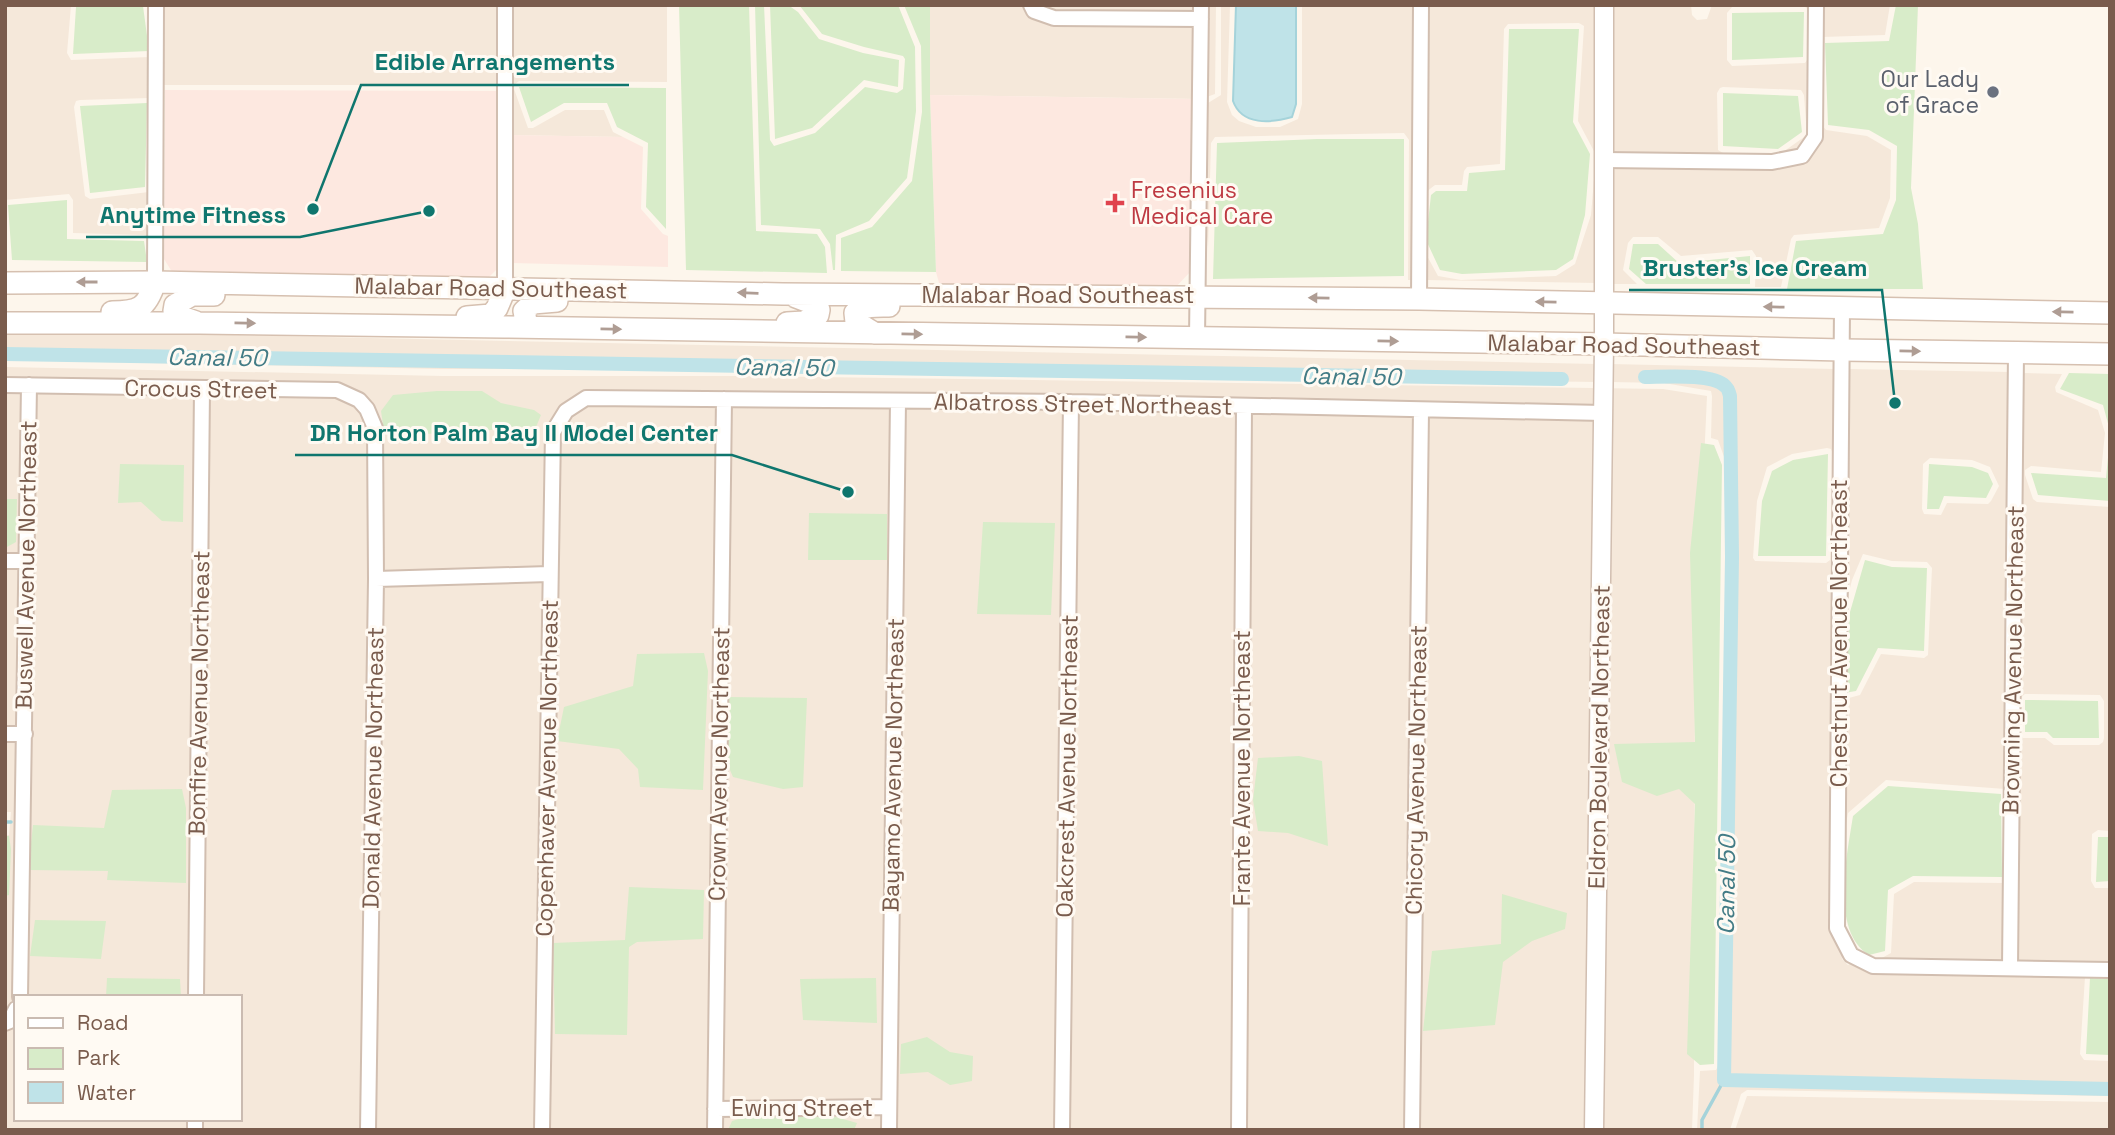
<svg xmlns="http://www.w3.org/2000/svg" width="2115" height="1135" viewBox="0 0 2115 1135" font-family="'Space Grotesk',sans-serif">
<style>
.residential{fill:#f5e8da;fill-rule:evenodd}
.commercial{fill:#fde8e0}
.green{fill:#d8ecc9}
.water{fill:#bfe3e8;stroke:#a5d3da;stroke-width:2}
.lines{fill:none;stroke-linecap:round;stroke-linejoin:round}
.stream{stroke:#a5d3da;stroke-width:3.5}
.canal{stroke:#bfe3e8;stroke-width:14}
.minor-casing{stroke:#d1beb0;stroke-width:18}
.tertiary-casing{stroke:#d1beb0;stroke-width:21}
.secondary-casing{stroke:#d6c0b0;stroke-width:24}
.minor{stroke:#fff;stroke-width:14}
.tertiary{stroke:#fff;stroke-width:18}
.secondary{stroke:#fff;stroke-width:21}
.oneway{fill:#af9d94}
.worship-dot{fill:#6b7280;stroke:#fffaf3;stroke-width:2.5}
.health-dot{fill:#e0444e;stroke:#fffaf3;stroke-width:2.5}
.labels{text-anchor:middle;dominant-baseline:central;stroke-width:6;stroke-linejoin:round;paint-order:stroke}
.worship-label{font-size:23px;fill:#5b616d;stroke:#fffaf3;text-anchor:end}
.health-label{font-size:23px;fill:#be3a42;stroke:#fffaf3;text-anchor:start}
.street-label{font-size:23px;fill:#7a5c4d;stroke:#fffaf3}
.water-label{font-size:24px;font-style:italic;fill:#437c86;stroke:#fffaf3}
.leader{fill:none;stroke:#0f766e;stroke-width:2.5}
.callout-dot{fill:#0f766e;stroke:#fffaf3;stroke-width:2.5}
.callout-label{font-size:24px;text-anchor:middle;font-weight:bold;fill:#0f766e;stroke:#fffaf3;stroke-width:6;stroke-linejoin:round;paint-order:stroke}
</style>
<rect width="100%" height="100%" fill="#fdf6ec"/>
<path class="residential" d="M5 5H71L67 53 71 60 150 57 149 98 80 100 76 101 74 107 85 196 90 199 149 192V238L144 235 73 233V200L69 194 5 200Z
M163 5H499L498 85H162Z
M512 5H667V82L519 81 514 85V89L528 128H533L565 110H604L613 132 623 137 511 135Z
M930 5H1216L1215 94 1201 99 930 95Z
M1221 5H1230L1227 102 1232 115 1239 121 1256 127H1280L1298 119 1302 104V5H1415L1413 280H1408L1409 140 1404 133 1215 137 1211 143 1208 248 1206 223 1208 103 1221 95Z
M1428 5H1598L1597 283 1426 280V254L1438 276 1461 280 1556 276 1575 264 1591 215 1596 155 1578 121 1584 26 1579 23 1508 24 1504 29 1500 164 1467 167 1464 171 1462 185H1435L1426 192Z
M1611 5H1691L1692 15 1697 20 1707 19 1712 5H1810V11L1804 6 1732 7 1727 13V60L1732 66 1805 63 1809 57V24L1808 134 1798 149 1783 152 1807 135 1804 95 1801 90 1723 87 1720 88 1717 93 1718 150 1723 153 1772 155 1610 153Z
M1823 5H1890L1885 35 1822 37Z
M1822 103V125L1826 130 1867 136 1891 150 1890 198 1879 228 1794 235 1791 239 1781 287H1755L1756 256 1752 250 1681 256 1658 237H1633L1628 243 1623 270 1637 284H1610V168L1772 170 1803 163 1807 160Z
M86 332 1597 364V382L747 369H443L5 360V334Z
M1610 364 1835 369 1842 959 1848 965 1851 963 1873 974 2085 977 2080 1054 2084 1060 2110 1061V1096L1747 1090 1741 1094 1730 1130H1697L1700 1071 1716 1070 1719 1064 1727 465 1718 440 1711 438 1712 396 1711 391 1664 383 1610 382ZM1827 448 1831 449 1833 454 1830 560 1826 563 1755 561 1753 558 1757 501 1767 467 1792 454Z
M5 367 443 376H746L1663 389 1707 396 1695 659 1694 1075 1692 1130H5V836L9 835 11 812H5ZM16 997H240V1119H16Z
M1848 369 2010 372 2005 789 1886 780 1848 813 1844 834 1845 699 1860 695 1881 654 1924 658 1928 655 1932 568 1927 562 1892 561 1863 554 1852 580 1846 604ZM1930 458 1972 460 1990 467 1999 486 1991 501 1988 504 1947 503 1941 515 1924 514 1922 509 1923 464Z
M2023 373 2062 374 2055 387 2056 392 2098 410 2105 433 2101 472 2031 466 2025 470V475L2033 499 2037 502 2110 507V831L2098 830 2092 834 2091 881 2095 888H2110V962L2016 960 2019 703 2020 732 2023 738H2045L2054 745H2099L2103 742 2104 738V701L2100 695 2025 694 2019 699Z
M1914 882 2004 883 2003 960 1880 959 1891 953 1894 894Z
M1747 1096 2110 1102V1130H1735Z"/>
<path class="commercial" d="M165 90 500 91 499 260 496 270 487 279 174 275 164 259Z
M930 95 1194 99 1192 270 1172 291 941 290 936 272Z
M511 135 623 137 643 147 641 209 663 234 668 236V267L512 263Z"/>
<path class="green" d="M679 5H749L756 231 817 234 825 247 827 273 686 270Z
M755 5H764L770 140 774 146 815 133 865 87 897 93 903 89 905 59 903 56 864 47 822 34 799 5H898L915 47 916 111 907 178 869 221 836 235 835 270H833L830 244 820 229 761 225Z
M770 5H788L798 12 819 39 863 53 899 60 898 87 864 80 812 128 775 139Z
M904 5H930V95L936 272 841 271V238L872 227 912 181 922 112 921 46Z
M1896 5H1918L1911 188 1918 224 1923 289H1787L1796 241 1883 234 1896 200 1897 146 1869 130 1828 125 1825 43 1889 41Z
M143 6 149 51 73 54 76 7Z
M1804 12 1803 57 1732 60V13Z
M1509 29H1579L1573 122 1590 154 1585 215 1573 259 1556 270 1462 274 1440 270 1426 240 1431 195 1436 191H1467L1469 173 1505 170Z
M519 87 666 88V229L646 207 648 143 617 127 607 103H564L531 122Z
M1723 93 1798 96 1802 132 1778 149 1723 146Z
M147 103 145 187 90 193 80 106Z
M1317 139H1404V276L1213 279 1217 143Z
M67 200V239L144 241 147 262 12 260 8 205Z
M1633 244H1658L1679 263 1750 256V284H1646L1629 269Z
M2069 373 2110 374V431L2103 405 2060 389Z
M437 391H482L501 403 534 410 541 415 536 427 394 436 384 431 381 411 393 395Z
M2110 437V501L2038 495 2031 473 2106 478Z
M1701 443 1714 445 1722 465 1714 1064 1700 1065 1687 1054 1695 804 1679 789 1657 796 1622 782 1614 744 1695 742 1690 553Z
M1828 454 1826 556H1758L1762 501 1772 471 1793 460Z
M120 464 184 465 183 522 162 521 141 502 118 503Z
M1929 464 1972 467 1988 473 1993 484 1986 498 1944 496 1939 509H1927Z
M5 499H17L16 542 5 548Z
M809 513 887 514V560H808Z
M983 522 1055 523 1051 615 977 614Z
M1865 560 1892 567 1927 568 1924 651 1878 648 1856 691 1844 693 1850 612Z
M704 653 708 671 703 790 640 787 638 769 619 749 557 741 564 707 633 686 637 654Z
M729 697 807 698 803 787 783 789 733 777 724 756Z
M2025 700 2098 701 2099 738H2053L2047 732H2025Z
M1299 756 1322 761 1328 846 1288 833 1258 831 1253 800 1258 758Z
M1888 786 2001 794 2002 877 1913 876 1888 890 1885 951 1869 955C1830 931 1847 855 1853 816Z
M182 789 186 808V883L107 880 108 871 28 870 33 825 104 828 112 790Z
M5 836H9L11 849 9 895 5 896Z
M2098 837H2110V881L2096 882Z
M629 887 704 890 703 939 637 942 629 947 627 1035 555 1034 553 943 625 940Z
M1502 894 1567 913 1565 929 1532 941 1503 962 1495 1025 1423 1031 1432 951 1501 944Z
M35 920 106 921 101 959 30 956Z
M107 978 180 979 181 997H106Z
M876 978 877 1023 803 1020 800 979Z
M2090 978 2110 979V1055L2086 1054Z
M927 1037 950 1052 973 1056 972 1081 950 1085 928 1072 900 1074 901 1044Z
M749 1116 836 1117 857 1123 854 1130H728L732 1121Z"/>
<path class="water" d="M1236 5H1296V104L1292 117C1271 123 1242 126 1233 101Z"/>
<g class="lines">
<path class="stream" d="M5 822H11
M1702 1130V1120L1724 1080"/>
<path class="canal" d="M5 354 1562 379
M1645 377C1663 377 1712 373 1725 386 1728 388 1729 392 1730 396L1732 557 1724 1080 2110 1089"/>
<defs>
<path id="minor" d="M1031 5 1034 11 1054 18 1201 19
M1604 160 1772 162 1802 156 1815 137 1816 5
M155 282 156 5
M505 289V5
M1419 299 1421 5
M1842 308 1837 928 1851 955 1873 966 2110 970
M1197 338 1201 5
M5 385 337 390 359 400 367 409 375 428 376 579 368 1130
M5 561H25
M376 579 549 574
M5 734H25
M2010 968 2016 353
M20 997 29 385
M196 997 202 389
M5 1023 10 1021 16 1009
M715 1109 888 1107
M195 1130V1119
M542 1130 553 432 566 411 586 398 1071 402 1603 413
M715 1130 724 399
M889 1130 898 401
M1062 1130 1071 402
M1239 1130 1244 407
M1412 1130 1421 410"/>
<path id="tertiary" d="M1594 1130 1604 344V5"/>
<path id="secondary" d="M5 283 155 282 783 294 1419 299 2110 313
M112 312C139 312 147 308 155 282
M467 317 491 315 497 308 505 289
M526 321 524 311 533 303 557 301
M196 322 176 315 174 311 175 305 192 295H214
M5 323H199L504 327 1604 344 1842 350 2110 354
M787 323 804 322 818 315 819 310 817 305 796 297
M874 333 856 322 855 313C865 305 877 306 889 306"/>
</defs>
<use href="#minor" class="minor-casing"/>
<use href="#tertiary" class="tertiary-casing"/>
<use href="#secondary" class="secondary-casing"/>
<use href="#minor" class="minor"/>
<use href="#tertiary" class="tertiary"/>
<use href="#secondary" class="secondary"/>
</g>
<defs><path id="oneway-solid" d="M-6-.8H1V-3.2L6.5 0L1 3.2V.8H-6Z" transform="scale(1.75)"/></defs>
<g class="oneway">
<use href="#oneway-solid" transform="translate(87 282) rotate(180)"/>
<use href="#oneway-solid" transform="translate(748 293) rotate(-178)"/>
<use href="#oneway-solid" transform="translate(1319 298) rotate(-179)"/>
<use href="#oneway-solid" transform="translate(1546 302) rotate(-179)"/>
<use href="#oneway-solid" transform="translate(1774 307) rotate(-179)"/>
<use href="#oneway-solid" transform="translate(2063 312) rotate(-179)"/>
<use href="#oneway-solid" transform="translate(245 323) rotate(1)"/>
<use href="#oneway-solid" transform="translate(611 329) rotate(1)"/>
<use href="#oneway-solid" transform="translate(912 334) rotate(1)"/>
<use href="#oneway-solid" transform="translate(1136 337) rotate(1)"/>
<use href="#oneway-solid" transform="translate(1388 341) rotate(1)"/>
<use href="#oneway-solid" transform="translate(1910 351) rotate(1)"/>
</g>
<circle class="worship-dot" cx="1993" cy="92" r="7"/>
<path class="health-dot" d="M1111.5 192.5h7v7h7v7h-7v7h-7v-7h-7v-7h7z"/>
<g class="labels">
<g class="worship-label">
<text x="1979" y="79">Our Lady<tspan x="1979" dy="26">of Grace</tspan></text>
</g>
<g class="health-label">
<text x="1131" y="190">Fresenius<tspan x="1131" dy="26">Medical Care</tspan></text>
</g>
<g class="street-label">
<text transform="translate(491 288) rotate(1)">Malabar Road Southeast</text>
<text x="1058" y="295">Malabar Road Southeast</text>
<text transform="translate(1624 345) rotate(1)">Malabar Road Southeast</text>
<text transform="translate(201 389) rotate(1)">Crocus Street</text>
<text transform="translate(1083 404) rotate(1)">Albatross Street Northeast</text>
<text transform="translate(26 565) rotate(-89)">Buswell Avenue Northeast</text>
<text transform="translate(1839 633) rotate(-90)">Chestnut Avenue Northeast</text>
<text transform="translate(2013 660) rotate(-89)">Browning Avenue Northeast</text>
<text transform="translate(199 693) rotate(-89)">Bonfire Avenue Northeast</text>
<text transform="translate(1599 737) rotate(-89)">Eldron Boulevard Northeast</text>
<text transform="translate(719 764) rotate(-89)">Crown Avenue Northeast</text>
<text transform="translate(893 765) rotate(-89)">Bayamo Avenue Northeast</text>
<text transform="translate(1067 766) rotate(-89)">Oakcrest Avenue Northeast</text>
<text transform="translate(373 768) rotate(-89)">Donald Avenue Northeast</text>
<text transform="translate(547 768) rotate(-89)">Copenhaver Avenue Northeast</text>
<text transform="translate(1242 768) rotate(-90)">Frante Avenue Northeast</text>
<text transform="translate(1416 770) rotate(-89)">Chicory Avenue Northeast</text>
<text x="802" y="1108">Ewing Street</text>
</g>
<g class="water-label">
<text transform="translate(217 357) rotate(1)">Canal 50</text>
<text transform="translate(784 367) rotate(1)">Canal 50</text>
<text transform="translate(1351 376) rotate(1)">Canal 50</text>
<text transform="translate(1726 885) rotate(-89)">Canal 50</text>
</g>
</g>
<path class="leader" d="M313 209L361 85H629M429 211L300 237H86M1895 403L1882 290H1629M848 492L732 455H295"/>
<g class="callout-dot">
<circle cx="313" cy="209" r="7"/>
<circle cx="429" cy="211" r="7"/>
<circle cx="1895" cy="403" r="7"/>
<circle cx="848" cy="492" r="7"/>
</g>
<g class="callout-label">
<text x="495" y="70">Edible Arrangements</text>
<text x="193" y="223">Anytime Fitness</text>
<text x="1755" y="276">Bruster's Ice Cream</text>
<text x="514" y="441">DR Horton Palm Bay II Model Center</text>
</g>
<rect width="2115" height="1135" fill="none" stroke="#7a5c4d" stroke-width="14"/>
<rect x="14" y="995" width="228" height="126" fill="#fffaf3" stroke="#cabbb1" stroke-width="2"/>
<rect x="28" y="1018" width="35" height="10" fill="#ffffff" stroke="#cabbb1" stroke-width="2"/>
<text x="77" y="1030" font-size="21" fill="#7a5c4d">Road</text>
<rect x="28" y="1048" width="35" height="21" fill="#d8ecc9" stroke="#cabbb1" stroke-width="2"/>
<text x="77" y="1065" font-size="21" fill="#7a5c4d">Park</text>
<rect x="28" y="1082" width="35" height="21" fill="#bfe3e8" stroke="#cabbb1" stroke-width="2"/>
<text x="77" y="1100" font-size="21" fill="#7a5c4d">Water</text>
</svg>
